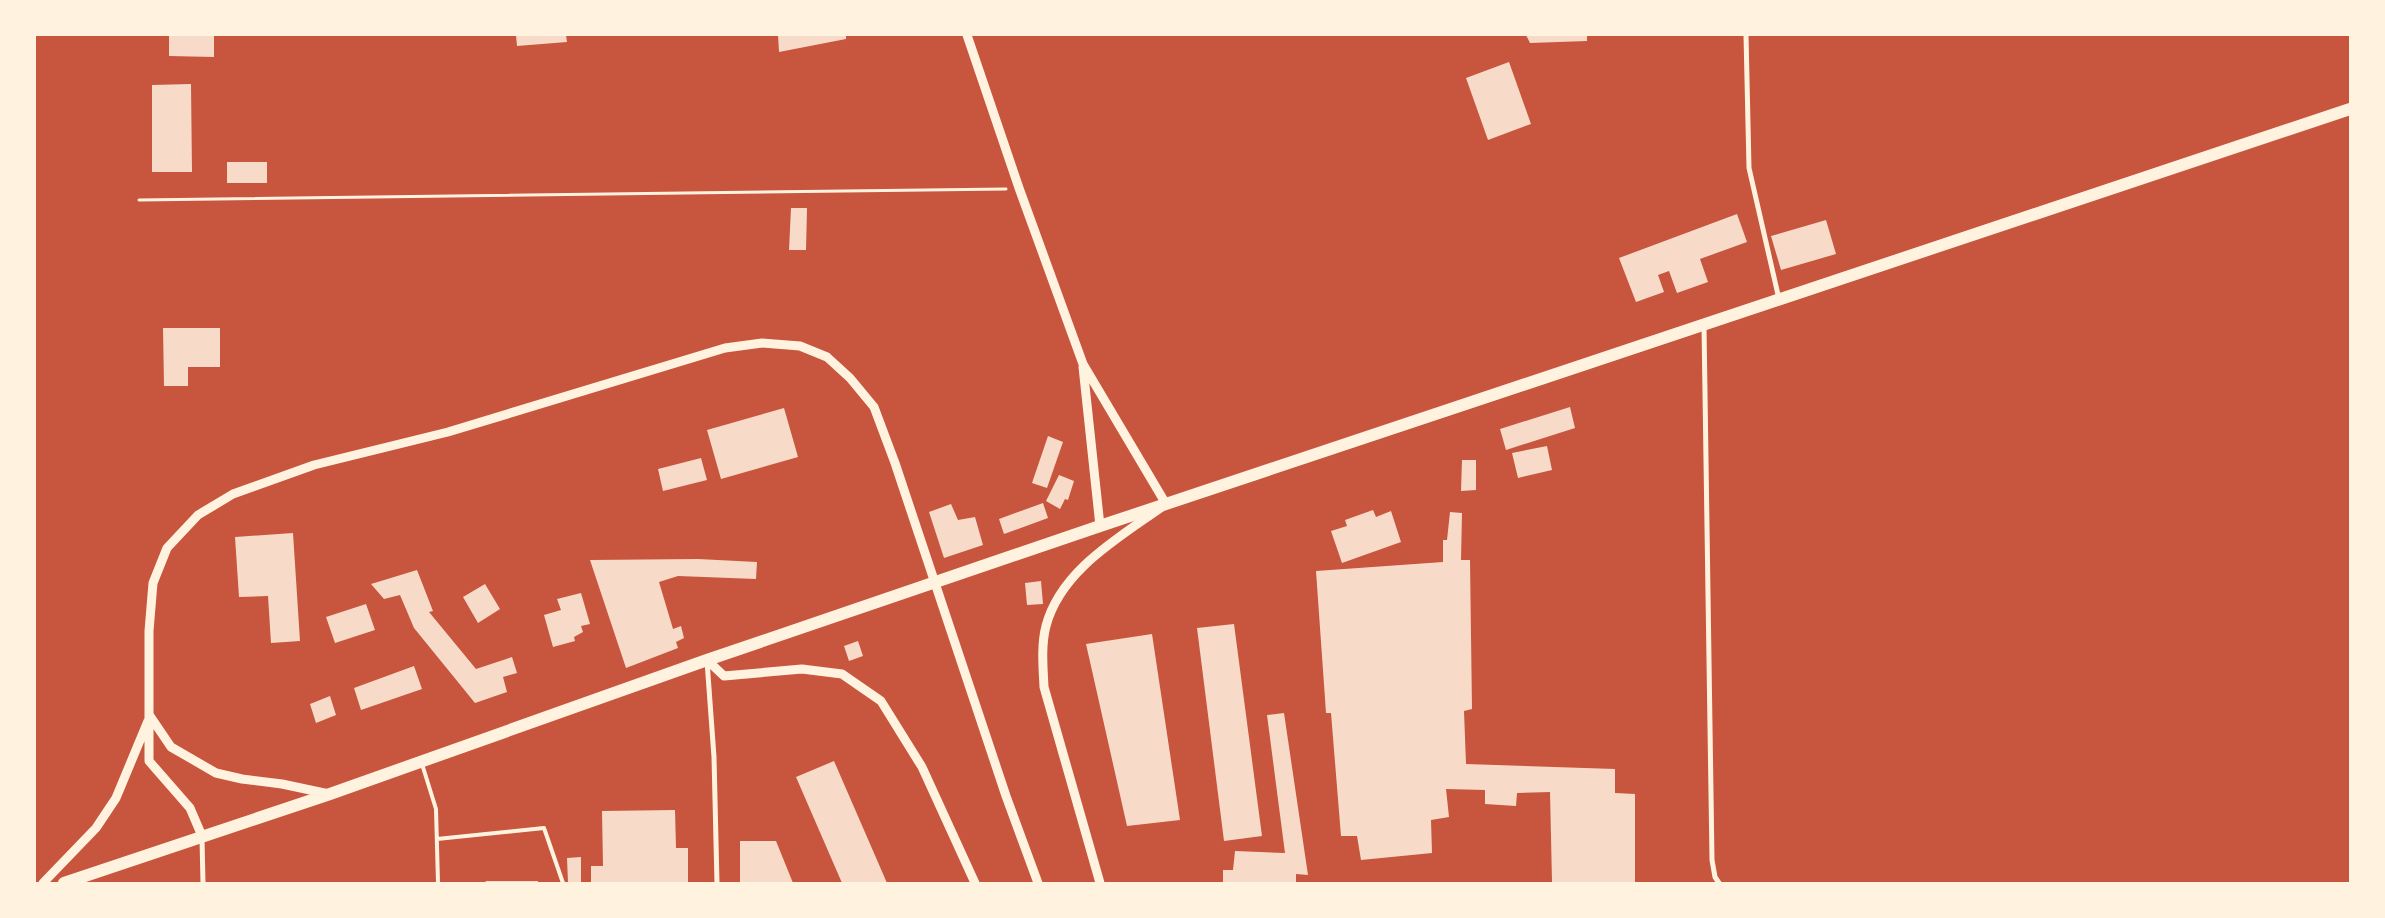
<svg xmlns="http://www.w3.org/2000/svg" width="2385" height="918" viewBox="0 0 2385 918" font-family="'Fira Sans Condensed',sans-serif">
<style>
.building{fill:#f7dbc8}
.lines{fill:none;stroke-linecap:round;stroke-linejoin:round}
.path{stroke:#fff3e0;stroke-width:3}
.service{stroke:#fff3e0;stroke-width:4}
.minor{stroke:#fff3e0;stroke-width:5}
.tertiary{stroke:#fff3e0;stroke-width:9}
.primary{stroke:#fff3e0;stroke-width:12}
</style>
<rect width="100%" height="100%" fill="#c8553d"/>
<path class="building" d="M169 35H214V57L169 56Z
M516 35H566L567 42 517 46Z
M778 35H846V39L779 52Z
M1526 35H1587V41L1530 43Z
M1509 62 1531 124 1488 140 1466 78Z
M191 84 192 172H152V85Z
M227 162H267V183H227Z
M791 208H807L806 250H789Z
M1737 214 1747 242 1700 259 1708 282 1677 293 1669 271 1658 275 1664 292 1636 302 1619 258Z
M1826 220 1836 254 1781 270 1771 236Z
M163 328H220V367H188V386H164Z
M1570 407 1575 428 1506 450 1500 429Z
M784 408 798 457 721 479 707 430Z
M1048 436 1063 442 1047 488 1032 483Z
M1547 446 1552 470 1518 478 1512 453Z
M701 458 707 480 663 491 658 469Z
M1462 460H1476V490L1461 491Z
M1059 475 1074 481 1068 500 1065 499 1060 509 1046 501Z
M1043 503 1048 518 1004 534 999 519Z
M951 504 958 520 975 517 983 545 944 558 929 512Z
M1373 510 1376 517 1391 511 1401 542 1342 563 1331 531 1347 526 1345 520Z
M1450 512 1462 513 1461 560H1470L1472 709 1464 711 1466 764 1615 769V793L1635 794V883L1552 882 1550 792 1517 793 1516 806 1485 804V790L1446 789 1449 817 1431 820 1432 853 1361 860 1357 836H1341L1331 713H1326L1316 571 1443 562V540H1447Z
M293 533 300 641 271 643 268 596 239 597 235 537Z
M698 559 757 562 756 579 678 576 659 582 673 629 681 626 684 638 676 642 678 648 626 668 590 560Z
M417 570 433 611 429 612 476 669 512 657 517 673 503 677 507 692 475 703 414 628 400 595 384 599 371 584Z
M1041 581 1043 604 1027 605 1025 583Z
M485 584 500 609 478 623 463 597Z
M581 593 590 624 581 626 583 632 574 637 575 641 553 647 544 615 561 610 557 599Z
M366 604 375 630 335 643 326 617Z
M1234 624 1262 836 1224 841 1197 628Z
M1152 634 1180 820 1127 826 1086 644Z
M858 641 863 656 849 661 844 646Z
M414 666 422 689 361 710 354 688Z
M330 696 336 715 316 723 310 704Z
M1284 713 1308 875 1296 874V883H1223V870H1233L1235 851 1285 853 1267 715Z
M834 761 887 883H842L796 777Z
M675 810 676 848H688V883H591V866H603L602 811Z
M740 841H776L793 883H740Z
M581 857V883H568L567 858Z
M486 881H538V883H485Z"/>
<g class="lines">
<path class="path" d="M139 200 1006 189"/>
<path class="service" d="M422 764 436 809 438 883
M437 839 544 828 563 883"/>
<path class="minor" d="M1746 35 1749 168 1779 299
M1704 326 1712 860 1715 877 1719 883
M707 661 714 757 717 883
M202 839 203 883"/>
<path class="tertiary" d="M967 35 1019 188 1083 364 1166 504C1122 536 1061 569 1046 626 1041 645 1043 667 1044 687L1100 883
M1083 367 1100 526
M707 660 724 676 802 669 842 674 881 701 922 767 975 883
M150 716 171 747 216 773 242 779 282 784 329 794
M202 836 190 808 149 761V631L153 583 167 548 198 515 233 494 314 465 448 432 725 348 762 343 800 346 827 357 850 378 874 407 895 463 1006 796 1038 883
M43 883 96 828 116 798 148 721"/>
<path class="primary" d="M64 883 330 794 707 660 1100 526 2350 109"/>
</g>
<rect width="2385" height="918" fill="none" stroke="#fff3e0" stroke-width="72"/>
</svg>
